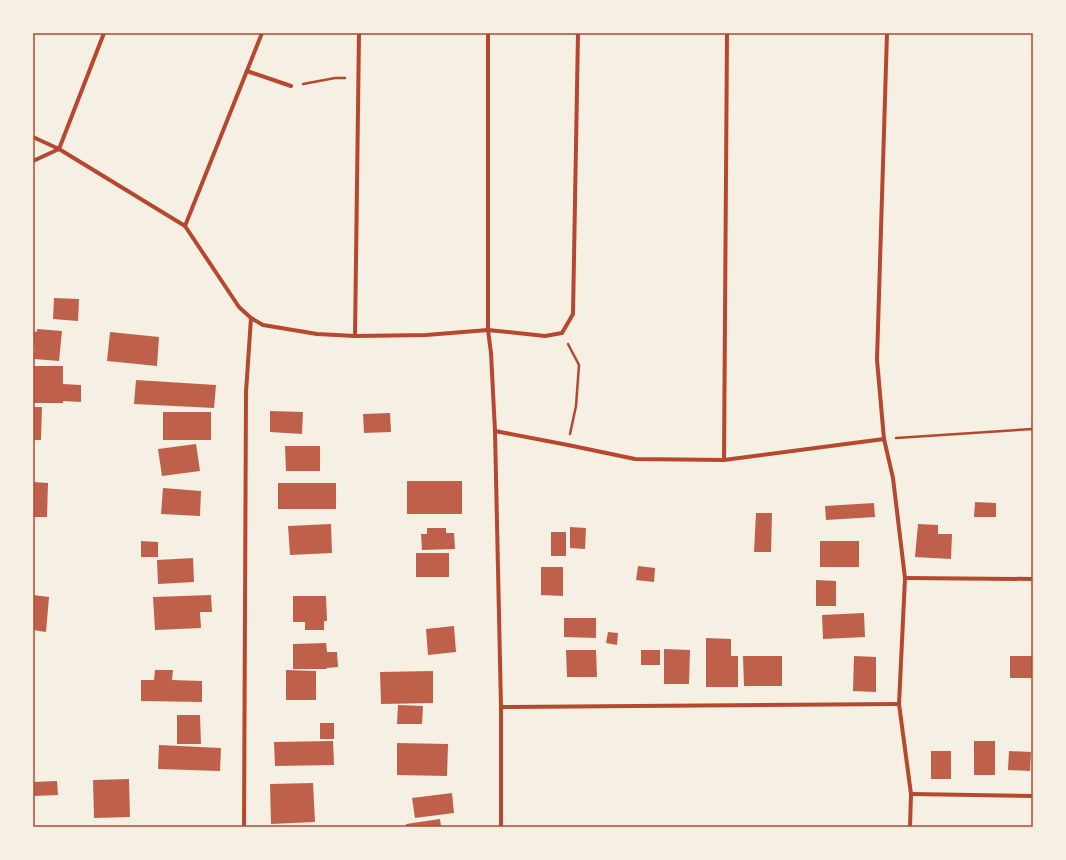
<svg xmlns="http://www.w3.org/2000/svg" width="1066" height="860" font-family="'Titillium Web',sans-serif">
<rect width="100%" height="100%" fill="#f6efe4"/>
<g fill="#bf614a">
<path d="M54 298 79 299 78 321 53 319Z"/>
<path d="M37 329 62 331 59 361 34 359 35 347 33 346V331L37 332Z"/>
<path d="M110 332 159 337 157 366 107 361Z"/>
<path d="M33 366H63V384L81 385V402L63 401V403H33Z"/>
<path d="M136 380 216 385 214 408 134 404Z"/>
<path d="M33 407H42L41 440H33Z"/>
<path d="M270 411 303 412 302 434 270 432Z"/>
<rect x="163" y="412" width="48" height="28"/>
<path d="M390 413 391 432 364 433 363 414Z"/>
<path d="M196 444 200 471 162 476 158 449Z"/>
<path d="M285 446H320V471H286Z"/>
<rect x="407" y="481" width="55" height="33"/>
<path d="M33 482 48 483 47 517H33Z"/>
<rect x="278" y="483" width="58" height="26"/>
<path d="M163 488 201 491 200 516 161 514Z"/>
<path d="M975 502 996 503V517H974Z"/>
<path d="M874 503 875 517 826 520 825 506Z"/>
<path d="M756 513H772L771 552H754Z"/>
<path d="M331 524 332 553 290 555 288 526Z"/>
<path d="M918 524 938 525V534H952L951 559 915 557Z"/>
<path d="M570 527 586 528 585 549 570 548Z"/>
<path d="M427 528H446V533H454L455 549 422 550 421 534H427Z"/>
<rect x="551" y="532" width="15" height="24"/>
<path d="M141 541 158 542V557H141Z"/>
<rect x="820" y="541" width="39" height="26"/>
<rect x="416" y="553" width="33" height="24"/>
<path d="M193 558 194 582 158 584 157 560Z"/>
<path d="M638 566 655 568 654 582 636 580Z"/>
<path d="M541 567H563V596L541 595Z"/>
<path d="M816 580 836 581V606H816Z"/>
<path d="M33 595 49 597 46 632 33 630Z"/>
<path d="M211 595 212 612H200L201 628 155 630 153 597Z"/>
<path d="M293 596H326L327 621H324V630H305V622H293Z"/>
<path d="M864 613 865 637 823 639 822 615Z"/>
<path d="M564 618H596V638L564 637Z"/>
<path d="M454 626 456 652 428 655 426 629Z"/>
<path d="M608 632 618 633 617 645 606 643Z"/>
<path d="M706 638 731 639V656H738V687H706Z"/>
<path d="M326 643 327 652H337L338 667 327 668 326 669H293V644Z"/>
<path d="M664 649 690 650 689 684H664Z"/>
<path d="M566 650H596L597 677H567Z"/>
<rect x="641" y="650" width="19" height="15"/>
<path d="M743 656H782V686H744Z"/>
<path d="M854 656 876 657V692L853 691Z"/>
<rect x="1010" y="656" width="23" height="22"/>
<path d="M155 670H173L172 680 202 681V702L141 701V680H154Z"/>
<path d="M286 670 316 671V700H286Z"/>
<path d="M433 671V703L381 704 380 672Z"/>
<path d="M398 705 423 706 422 724H397Z"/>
<path d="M177 715H200L201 744H177Z"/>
<rect x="320" y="723" width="14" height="16"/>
<path d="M333 741 334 765 275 766 274 742Z"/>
<rect x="974" y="741" width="21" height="34"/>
<path d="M397 743 448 744 447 776 397 775Z"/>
<path d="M159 745 221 748 220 771 158 769Z"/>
<rect x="931" y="751" width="20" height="28"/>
<path d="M1009 751 1031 752 1030 771 1008 770Z"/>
<path d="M129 779 130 817 94 818 93 780Z"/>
<path d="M57 781 58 795 33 796V782Z"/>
<path d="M313 783 315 822 271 824 270 784Z"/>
<path d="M452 793 454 813 415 818 412 798Z"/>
<path d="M440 819 441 827H406V824Z"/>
</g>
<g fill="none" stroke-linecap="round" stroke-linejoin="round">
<g stroke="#b5482f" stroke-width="2.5">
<path d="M303 84 335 78H345"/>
<path d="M568 344 579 365 576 406 570 434"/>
<path d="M896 438 1033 429"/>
</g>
<g stroke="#b5482f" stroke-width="4">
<path d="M488 33V330L491 353 495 431 501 707V827"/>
<path d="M887 33 877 360 884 439 893 478 905 578 899 704 911 794 910 827"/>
<path d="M247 71 291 86"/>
<path d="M33 137 59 149 185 226 239 307 251 318 263 325 317 334 355 336 426 335 488 330 545 336 562 333 573 314 578 33"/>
<path d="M33 161 59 149 104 33"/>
<path d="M185 226 262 33"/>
<path d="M355 336 359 33"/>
<path d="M495 431 568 445 635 459 724 460 884 439"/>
<path d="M724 460 727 33"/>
<path d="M905 578 1033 579"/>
<path d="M501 707 899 704"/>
<path d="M911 794 1033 796"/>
<path d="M244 827 246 392 251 318"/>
</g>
</g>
<rect width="1066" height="860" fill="none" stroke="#f6efe4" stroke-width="68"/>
<rect x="34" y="34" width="998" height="792" fill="none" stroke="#b5482f" stroke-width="1.5"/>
</svg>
